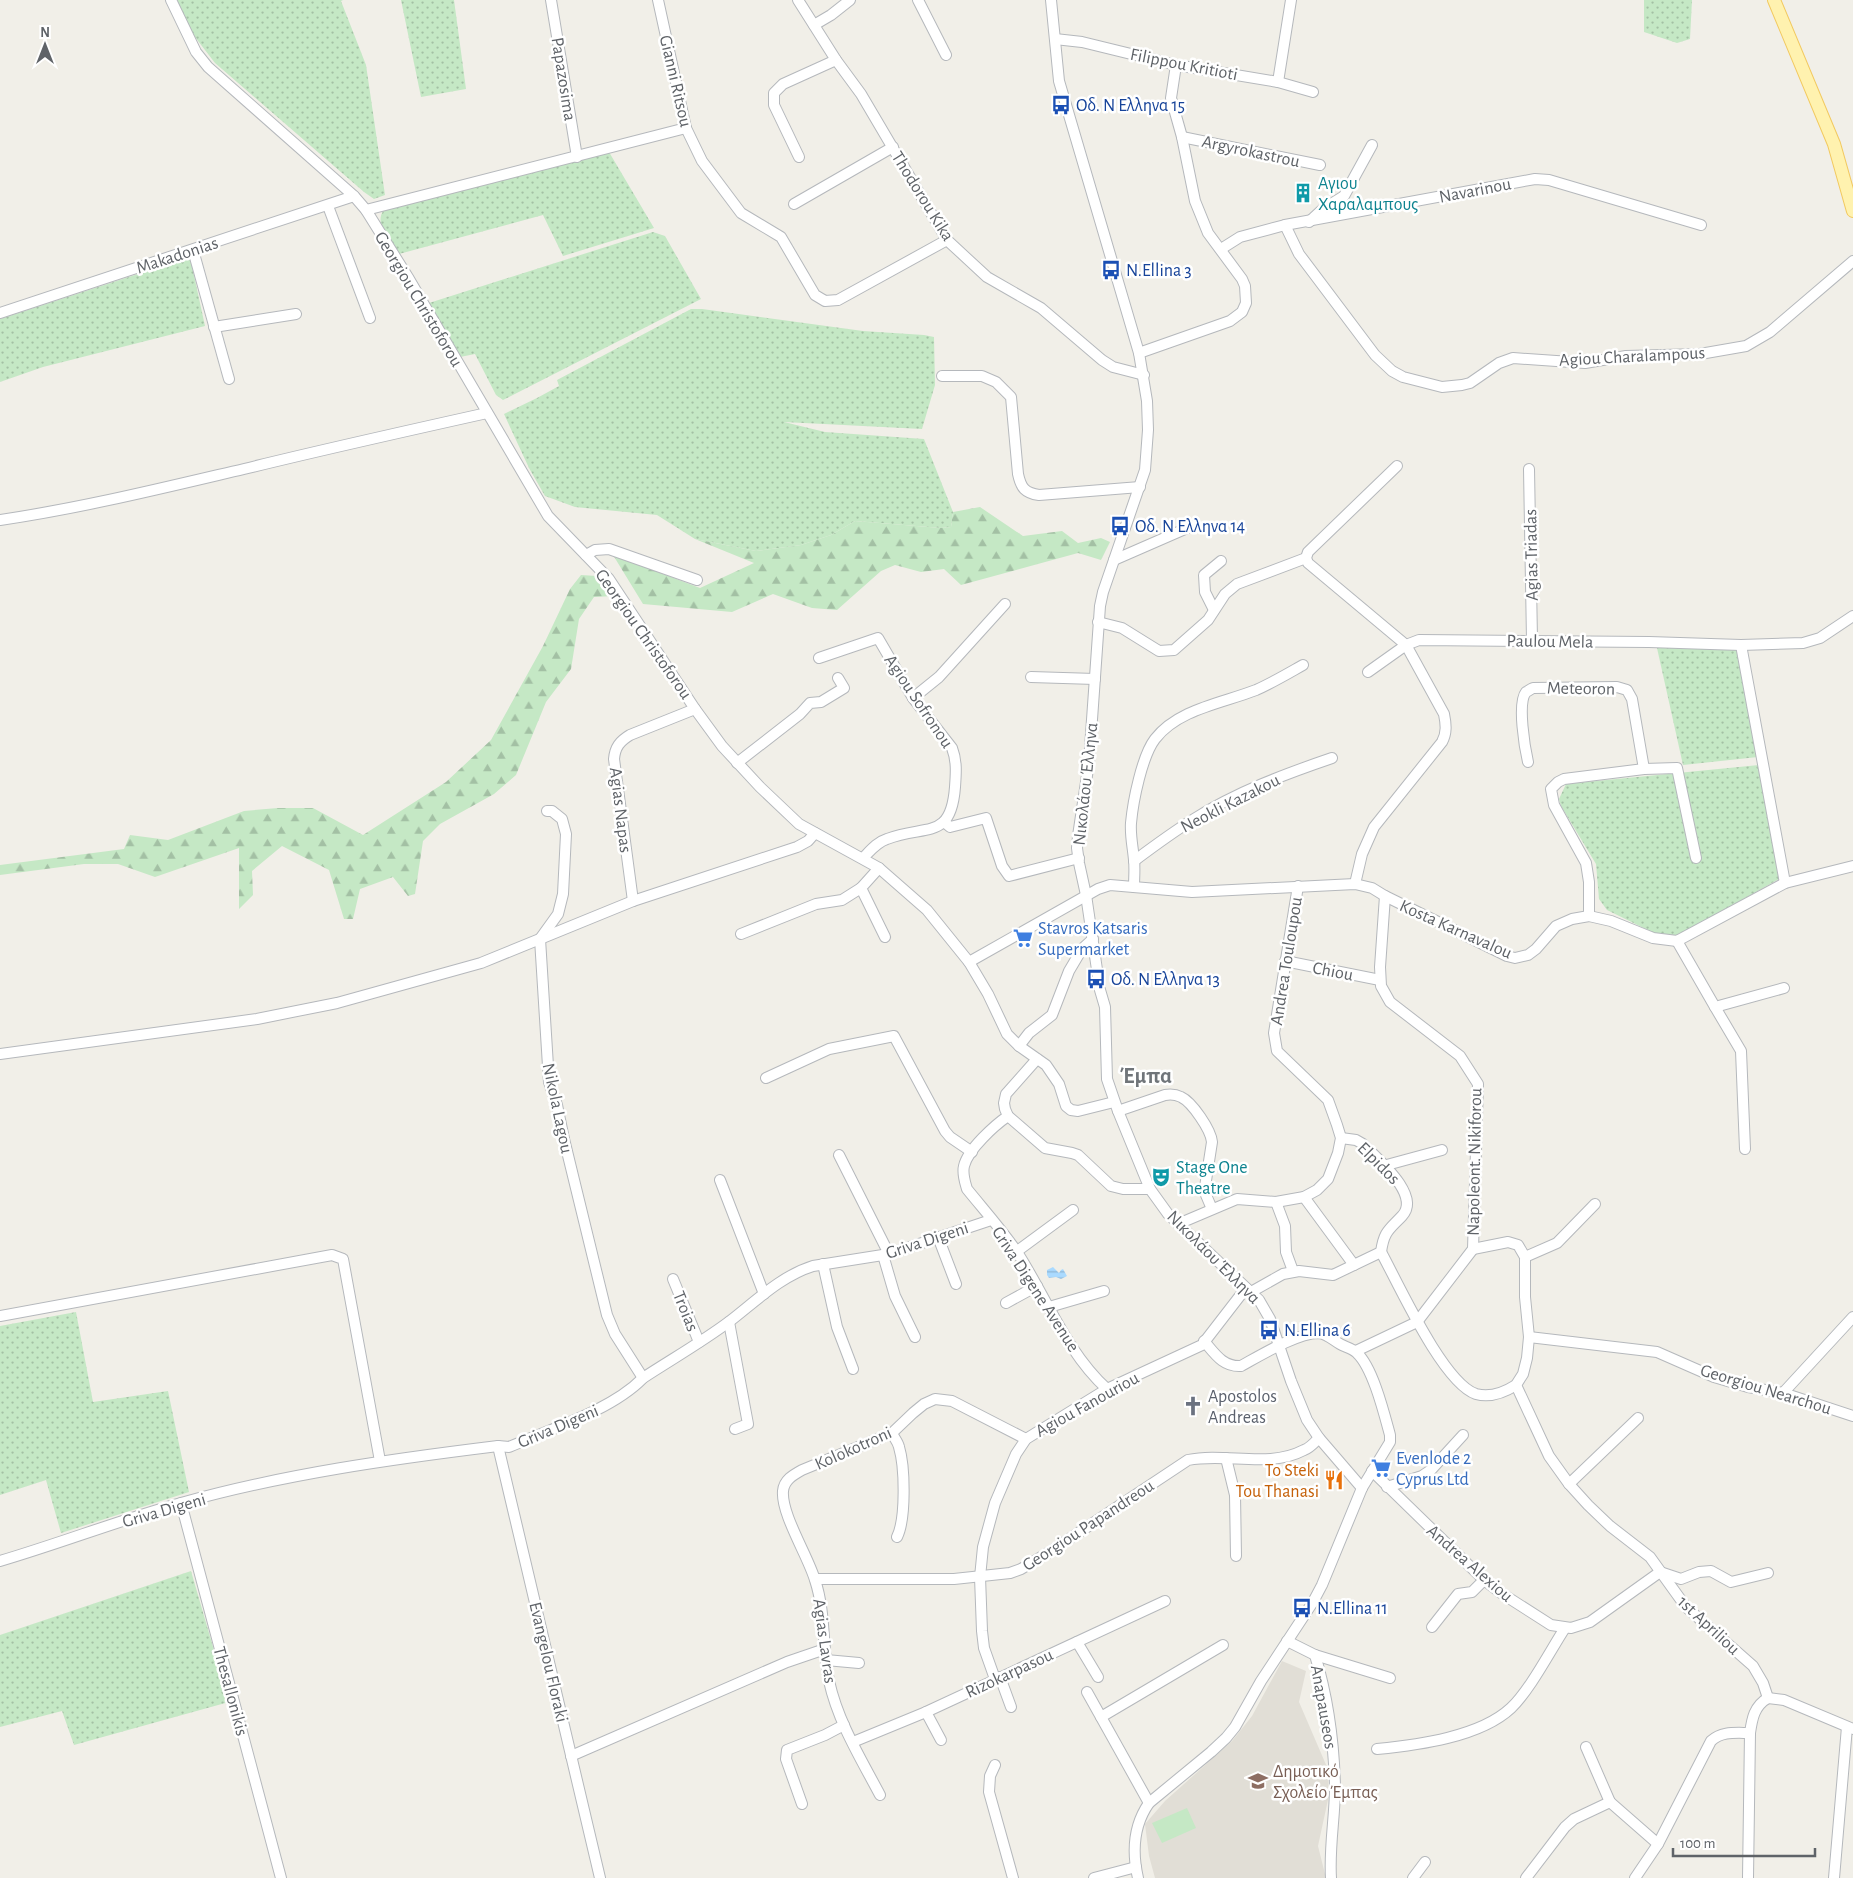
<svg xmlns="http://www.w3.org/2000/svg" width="1853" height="1878" font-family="'Alegreya Sans',sans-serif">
<defs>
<pattern id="grass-dots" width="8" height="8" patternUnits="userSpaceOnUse" patternTransform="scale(1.25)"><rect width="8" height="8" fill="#c5e8c5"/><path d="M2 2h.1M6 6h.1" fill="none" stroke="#a3c0a4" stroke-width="1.8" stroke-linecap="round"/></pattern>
<pattern id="forest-firs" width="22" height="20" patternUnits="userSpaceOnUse" patternTransform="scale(1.25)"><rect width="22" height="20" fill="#c5e8c5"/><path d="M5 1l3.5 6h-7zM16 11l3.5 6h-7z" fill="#a3c0a4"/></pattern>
<pattern id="water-rules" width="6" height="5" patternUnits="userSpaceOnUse" patternTransform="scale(1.25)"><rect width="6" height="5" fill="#aadaff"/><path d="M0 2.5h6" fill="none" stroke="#8eb4d2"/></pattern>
</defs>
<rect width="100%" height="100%" fill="#f1efe8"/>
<path fill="#e1ded6" d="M1282 1661 1306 1671 1299 1702 1327 1767 1329 1795 1318 1846 1326 1878H1155L1149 1856 1145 1824 1165 1801 1232 1741 1252 1716Z"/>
<g fill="url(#grass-dots)">
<path d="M177 0H343L341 1 366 65 385 195 374 199 364 192 215 63 188 28Z"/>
<path d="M401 0H454L466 89 421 97Z"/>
<path d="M1644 0H1692L1690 39 1677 43 1644 32Z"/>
<path d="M609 152 654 228 563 256 543 215 399 254C391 242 373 223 384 210Z"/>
<path d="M653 232 665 236 701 299 503 400 496 395 475 354 460 357 429 303Z"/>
<path d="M190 257 205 326 43 367 0 382V319Z"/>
<path d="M691 309H702L863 331 924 335 934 337 935 385 922 429 784 422 825 432 924 439 953 512 951 527 941 528 855 521 831 535 801 545 756 551 695 539 657 515 575 507 545 496 529 468 504 414 537 398 559 386 557 380Z"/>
<path d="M1661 645 1739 648 1758 757 1683 765 1657 648Z"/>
<path d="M1759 765 1779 879 1676 937 1660 936 1607 910 1599 899 1596 864 1561 806 1559 799 1566 784Z"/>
<path d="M76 1312 93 1402 168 1391 189 1492 61 1533 46 1480 0 1495V1326Z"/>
<path d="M191 1571 229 1702 74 1745 62 1711 0 1727V1635Z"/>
</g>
<g fill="url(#forest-firs)">
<path d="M980 507 1023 536 1062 531 1078 543 1101 538 1110 542 1101 560 1078 553 961 585 944 569 921 572 895 565 881 571 837 610 812 608 773 594 732 612 643 604 613 555 700 588 754 563 695 539 756 551 801 545 831 535 855 521 941 528 951 527 953 512Z"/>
<path d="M581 575 597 576 614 596 594 597 579 619 571 669 546 702 516 775 494 794 440 824 423 841 415 894 408 896 393 877 360 889 353 919H344L329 870 282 846 252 871 253 895 239 909V848L155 877 118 864H84L0 875V865L124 849 130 835 168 840 244 811 278 808H313L363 835 446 782 491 740 543 646 570 589Z"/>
</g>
<path fill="#c5e8c5" d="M1187 1808 1196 1828 1162 1843 1152 1823Z"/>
<path fill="url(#water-rules)" d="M1053 1267 1059 1273 1061 1270 1063 1269 1067 1276 1061 1279 1056 1277 1049 1278 1047 1275V1270Z"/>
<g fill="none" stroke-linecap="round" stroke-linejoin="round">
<defs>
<g id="minor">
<path d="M171 0 196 52 208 67 354 196 366 210 409 279 548 516 609 579 695 709 722 746 760 787 799 824 879 868 927 910 969 962 988 994 1007 1034 1019 1046 1046 1065 1059 1084 1066 1106 1071 1110 1078 1111 1114 1102"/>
<path d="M551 0 577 157"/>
<path d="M658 0 686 128 702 161 741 213 781 237 815 295 825 301 838 300 947 240"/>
<path d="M798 0 836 60 861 94 947 240 987 277 1041 308 1102 360 1113 367 1144 375"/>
<path d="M918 0 946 55"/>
<path d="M1051 0 1059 81 1139 353 1147 401 1148 430 1145 470 1103 592 1100 606 1089 762 1078 836 1077 848 1079 863 1086 895 1100 990 1105 1007 1107 1079 1118 1111 1150 1189 1168 1214 1259 1300 1270 1319 1291 1381 1307 1420 1319 1438 1362 1488"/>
<path d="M814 25 831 15 850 0"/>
<path d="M1055 39 1082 42 1176 65 1278 82 1313 92"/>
<path d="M1278 82 1291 0"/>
<path d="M1182 137 1320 165"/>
<path d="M799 157 774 105V93L783 84 836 60"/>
<path d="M794 204 893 147"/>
<path d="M328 206 370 318"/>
<path d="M366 210 686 128"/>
<path d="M1309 222 1323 209 1344 196 1372 145"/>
<path d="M1285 225 1299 254 1375 355 1392 371 1403 377 1442 387 1462 385 1470 383 1499 363 1513 358 1585 363 1626 356 1700 354 1746 346 1770 332 1853 261"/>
<path d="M1221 249 1240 237 1285 225 1535 179 1549 180 1701 225"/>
<path d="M193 250 229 379"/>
<path d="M0 313 354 196"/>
<path d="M214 327 296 314"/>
<path d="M1139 353 1230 321 1242 312 1246 303 1245 286 1242 279 1208 233 1195 201 1182 137 1171 98 1176 65"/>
<path d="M942 376H982L996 382 1011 397 1018 474C1021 488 1025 493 1039 495L1140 487"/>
<path d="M1529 469 1532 640"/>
<path d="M0 520C82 508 163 488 244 469 325 449 406 431 487 413"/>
<path d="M586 555 595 550 609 549 697 580"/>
<path d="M1114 560 1192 526"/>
<path d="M1214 610 1205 592 1204 575 1221 561"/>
<path d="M1098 622 1122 628 1159 651 1174 650 1208 620 1225 594 1237 584 1306 558"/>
<path d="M1741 645 1785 883"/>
<path d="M819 658 878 638 913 698 952 748C957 761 956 773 955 787 951 841 926 824 887 839 877 842 870 851 863 858"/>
<path d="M1368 672 1406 645 1419 640 1649 642 1741 645 1803 643 1820 638 1853 616"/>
<path d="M1031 677 1095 679"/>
<path d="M913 698 939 677 1005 604"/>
<path d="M1528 762C1525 749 1517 703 1526 692 1527 692 1532 688 1533 688L1617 687 1627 690 1632 699 1644 769"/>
<path d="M737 763 800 714 810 703 821 702 844 688 838 678"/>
<path d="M547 811H552L562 819 566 834 563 894 558 914 540 939 549 1082 557 1105 564 1139 607 1315 615 1334 643 1378"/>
<path d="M944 822 950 827 986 818 1002 866 1009 876 1079 858"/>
<path d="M1134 861C1154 846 1173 832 1194 819 1237 792 1285 774 1332 758"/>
<path d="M879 868 861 888 885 937"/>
<path d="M1355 884 1362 854 1374 827 1442 742C1447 733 1446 724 1444 714L1406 645 1308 563 1306 558 1308 552 1397 466"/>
<path d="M1134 887C1134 878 1135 869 1134 860 1133 848 1130 835 1131 823 1133 801 1142 756 1155 739 1178 709 1223 703 1256 690 1272 683 1287 674 1303 665"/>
<path d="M633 901 614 759C615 747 620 741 630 735L695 709"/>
<path d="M1589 916V882L1586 863 1554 805 1551 789 1558 782 1564 779 1644 769 1677 768 1696 858"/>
<path d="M741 934 816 904 842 900 861 888"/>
<path d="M1677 941 1715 1007 1784 988"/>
<path d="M1285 961 1380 980"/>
<path d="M969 962 1098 889 1110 885 1192 892 1355 884 1372 888 1385 896 1507 956 1515 958 1528 955 1536 949 1556 926 1572 919 1589 916 1611 921 1653 938 1677 941 1785 883 1853 866"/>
<path d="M1715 1007 1741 1051 1745 1149"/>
<path d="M1019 1046 1029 1033 1052 1015 1069 971 1082 949 1093 939"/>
<path d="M0 1054 257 1019 337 1003 481 963 633 901 797 847 808 841 815 833"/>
<path d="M1037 1059 1006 1094 1004 1103 1005 1109 1008 1116 1045 1148 1072 1153 1078 1155 1111 1186 1123 1189H1150"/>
<path d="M766 1078 829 1049 894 1036 945 1131 950 1137 972 1152"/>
<path d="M1118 1111 1165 1095C1171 1094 1175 1094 1181 1097 1192 1102 1211 1130 1212 1142L1205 1187 1206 1195 1212 1209"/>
<path d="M1008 1116C995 1125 968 1149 964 1166 962 1174 965 1182 967 1189 984 1210 1002 1230 1017 1252 1046 1297 1067 1353 1107 1389"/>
<path d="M1341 1138 1356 1140 1363 1144C1376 1158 1422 1195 1402 1216 1389 1230 1384 1231 1381 1252"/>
<path d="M839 1155 889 1254"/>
<path d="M1383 1166 1442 1150"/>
<path d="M720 1180 764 1294"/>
<path d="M1304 1197 1354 1265"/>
<path d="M1276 1202 1285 1226 1286 1252 1293 1271"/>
<path d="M1178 1224 1237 1199 1276 1202 1304 1197 1317 1190 1328 1179 1338 1153 1341 1138 1337 1125 1328 1100 1277 1051 1274 1033 1298 886"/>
<path d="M938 1237 956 1284"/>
<path d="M1016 1252 1073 1210"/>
<path d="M1381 1252C1398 1283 1443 1383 1476 1394 1490 1398 1505 1392 1516 1385L1523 1374 1527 1358 1529 1337 1525 1297V1257L1518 1245 1508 1242 1473 1249"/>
<path d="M883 1255 895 1296 915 1337"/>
<path d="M1525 1257 1557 1243 1595 1204"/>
<path d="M823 1264 837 1327 853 1369"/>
<path d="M673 1279 699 1342"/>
<path d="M1251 1292 1283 1274 1299 1271 1333 1275 1381 1252"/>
<path d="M1006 1303 1037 1286"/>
<path d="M1049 1307 1104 1291"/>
<path d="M0 1316 332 1255 343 1259 380 1461"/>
<path d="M729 1322 748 1424 735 1429"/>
<path d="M1529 1337 1657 1352 1714 1377 1748 1387 1783 1393 1853 1416"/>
<path d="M1356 1351 1417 1322 1473 1249 1478 1084 1460 1056 1390 1002 1381 986 1380 967 1385 896"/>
<path d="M1516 1385 1549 1456 1569 1484 1588 1505 1610 1526 1650 1557 1686 1607 1753 1666 1763 1683 1768 1698"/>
<path d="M1783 1393 1853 1317"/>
<path d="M892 1433C894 1438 898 1442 899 1447 905 1467 906 1519 897 1537"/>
<path d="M498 1446 600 1878"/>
<path d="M1226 1458 1235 1495 1236 1556"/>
<path d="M1372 1471 1484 1580 1501 1593 1551 1625 1571 1628 1590 1622 1660 1572"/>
<path d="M1569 1484 1638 1418"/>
<path d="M1387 1487 1422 1476 1431 1470 1463 1435"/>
<path d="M181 1503 281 1878"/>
<path d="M0 1561C61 1543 120 1520 181 1503 284 1474 392 1459 498 1446L509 1447C551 1429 612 1410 643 1378 672 1359 702 1342 730 1321 756 1301 781 1276 813 1266L889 1254 991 1220"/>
<path d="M1660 1572 1681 1579 1699 1572 1711 1571 1731 1582 1768 1573"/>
<path d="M815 1579H954L1010 1573 1021 1569 1048 1553 1188 1460C1226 1452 1268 1469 1304 1450 1310 1448 1315 1442 1319 1438"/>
<path d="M1432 1627 1458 1594 1472 1592 1484 1580"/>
<path d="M1287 1641 1315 1655 1390 1678"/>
<path d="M1077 1642 1098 1677"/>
<path d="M1315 1655C1328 1698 1334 1742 1335 1787 1335 1817 1329 1847 1331 1878"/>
<path d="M826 1660 859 1663"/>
<path d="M1000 1677 1011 1707"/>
<path d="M995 1679 984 1648 982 1631 980 1577 983 1547 995 1503 1016 1454 1026 1439 1107 1389 1202 1345 1246 1288"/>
<path d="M1087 1692 1149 1803"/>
<path d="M1768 1698 1784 1700 1853 1729"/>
<path d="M926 1712 941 1740"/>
<path d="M1101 1717 1223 1645"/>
<path d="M853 1742 926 1712 1165 1601"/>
<path d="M1586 1747 1610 1802"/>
<path d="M1377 1749C1418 1745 1480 1737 1511 1708 1530 1690 1550 1651 1565 1628"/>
<path d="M571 1756 787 1662 825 1649"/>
<path d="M995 1765 990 1776 989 1792 1013 1878"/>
<path d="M880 1795C861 1759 838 1722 829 1681 822 1648 826 1613 815 1580 808 1556 781 1514 783 1491 784 1480 793 1475 802 1470L892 1433 913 1413 924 1404 935 1399 952 1401 1026 1439"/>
<path d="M802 1804 786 1759 787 1750 825 1735 844 1725"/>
<path d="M1094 1878 1136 1867"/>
<path d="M1138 1878C1132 1852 1133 1826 1149 1803L1211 1752 1226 1738 1235 1727 1261 1681 1313 1602 1322 1585 1362 1488 1390 1442V1435C1384 1413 1373 1368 1357 1353 1352 1348 1345 1347 1340 1344 1333 1340 1327 1334 1319 1333 1297 1333 1261 1355 1241 1366 1223 1367 1215 1354 1204 1341"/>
<path d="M1413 1878 1425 1862"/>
<path d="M1526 1878 1565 1827 1574 1819 1610 1802 1658 1844"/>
<path d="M1635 1878 1658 1844 1711 1741C1722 1731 1735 1733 1750 1733"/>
<path d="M1748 1878 1750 1733C1752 1719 1754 1706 1768 1698"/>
<path d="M1834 1878 1847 1727"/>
</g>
<path id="major" d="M1774 0 1834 144 1853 211"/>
</defs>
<use href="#minor" stroke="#b5b8bc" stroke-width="12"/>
<use href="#major" stroke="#f2c960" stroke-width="14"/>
<use href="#minor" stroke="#fff" stroke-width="10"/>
<use href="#major" stroke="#fff2af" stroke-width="12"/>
</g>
<defs>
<symbol id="bus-bare" viewBox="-9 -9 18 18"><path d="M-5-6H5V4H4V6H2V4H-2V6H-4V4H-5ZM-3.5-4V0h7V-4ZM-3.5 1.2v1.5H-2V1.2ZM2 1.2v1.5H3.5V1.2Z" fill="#1a4fb4" stroke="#fff" stroke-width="2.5" paint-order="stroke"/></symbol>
<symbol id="building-bare" viewBox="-9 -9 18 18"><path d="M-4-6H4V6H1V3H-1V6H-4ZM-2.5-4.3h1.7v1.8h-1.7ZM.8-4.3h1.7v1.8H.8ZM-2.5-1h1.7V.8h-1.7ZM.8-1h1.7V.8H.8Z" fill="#0f9aa8" stroke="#fff" stroke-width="2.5" paint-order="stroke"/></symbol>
<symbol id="supermarket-bare" viewBox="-9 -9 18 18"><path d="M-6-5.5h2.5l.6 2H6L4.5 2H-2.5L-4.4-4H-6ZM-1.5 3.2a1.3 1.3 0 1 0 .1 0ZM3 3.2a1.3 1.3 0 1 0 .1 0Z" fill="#3f7fe0" stroke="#fff" stroke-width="2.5" paint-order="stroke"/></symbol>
<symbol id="theatre-bare" viewBox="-9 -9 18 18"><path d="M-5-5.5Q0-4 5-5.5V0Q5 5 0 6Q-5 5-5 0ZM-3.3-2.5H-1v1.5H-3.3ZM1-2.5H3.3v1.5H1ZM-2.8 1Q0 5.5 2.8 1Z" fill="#0f9aa8" stroke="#fff" stroke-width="2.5" paint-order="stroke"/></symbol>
<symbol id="church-bare" viewBox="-9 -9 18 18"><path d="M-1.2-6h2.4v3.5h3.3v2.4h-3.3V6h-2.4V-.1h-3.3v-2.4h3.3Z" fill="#6b7280" stroke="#fff" stroke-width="2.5" paint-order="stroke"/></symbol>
<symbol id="restaurant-bare" viewBox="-9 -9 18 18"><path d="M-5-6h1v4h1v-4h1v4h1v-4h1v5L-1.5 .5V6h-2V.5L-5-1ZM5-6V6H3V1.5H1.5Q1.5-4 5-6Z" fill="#e8710a" stroke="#fff" stroke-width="2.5" paint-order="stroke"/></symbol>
<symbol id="school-bare" viewBox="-9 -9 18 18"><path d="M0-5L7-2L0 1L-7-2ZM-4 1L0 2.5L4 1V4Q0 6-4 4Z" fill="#8d6e63" stroke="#fff" stroke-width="2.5" paint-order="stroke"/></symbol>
</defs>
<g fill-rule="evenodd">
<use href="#bus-bare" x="1047" y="91" width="28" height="28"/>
<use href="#building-bare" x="1289" y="179" width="28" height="28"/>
<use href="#bus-bare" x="1097" y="256" width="28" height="28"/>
<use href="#bus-bare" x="1106" y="512" width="28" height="28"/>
<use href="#supermarket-bare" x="1009" y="924" width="28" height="28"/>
<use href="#bus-bare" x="1082" y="965" width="28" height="28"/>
<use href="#theatre-bare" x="1147" y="1163" width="28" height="28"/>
<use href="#bus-bare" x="1255" y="1316" width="28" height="28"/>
<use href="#church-bare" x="1179" y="1392" width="28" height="28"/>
<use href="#supermarket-bare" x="1367" y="1454" width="28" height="28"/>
<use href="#restaurant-bare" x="1320" y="1466" width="28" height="28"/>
<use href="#bus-bare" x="1288" y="1594" width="28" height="28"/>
<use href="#school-bare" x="1244" y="1767" width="28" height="28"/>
</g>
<g text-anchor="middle" stroke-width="5" stroke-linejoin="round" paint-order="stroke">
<g font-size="18" fill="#5f6368" stroke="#fff">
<text transform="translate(1184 64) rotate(11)" y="6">Filippou Kritioti</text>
<text transform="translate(564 79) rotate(81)" y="6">Papazosima</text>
<text transform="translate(676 81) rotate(77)" y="6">Gianni Ritsou</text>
<text transform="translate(1251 151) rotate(12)" y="6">Argyrokastrou</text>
<text transform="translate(1475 190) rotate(-11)" y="6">Navarinou</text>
<text transform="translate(923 196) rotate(58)" y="6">Thodorou Kika</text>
<text transform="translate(177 255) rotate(-18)" y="6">Makadonias</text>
<text transform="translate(419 299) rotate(59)" y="6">Georgiou Christoforou</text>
<text transform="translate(1632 356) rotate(-3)" y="6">Agiou Charalampous</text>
<text transform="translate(1531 555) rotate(-91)" y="6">Agias Triadas</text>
<text transform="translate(644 634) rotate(55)" y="6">Georgiou Christoforou</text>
<text transform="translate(1550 641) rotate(1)" y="6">Paulou Mela</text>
<text transform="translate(1581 688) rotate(1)" y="6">Meteoron</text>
<text transform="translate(919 701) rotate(56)" y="6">Agiou Sofronou</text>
<text transform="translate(1085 784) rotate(-84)" y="6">Νικολάου Έλληνα</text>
<text transform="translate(1230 803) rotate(-27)" y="6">Neokli Kazakou</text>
<text transform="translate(621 810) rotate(83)" y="6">Agias Napas</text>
<text transform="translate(1456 929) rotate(24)" y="6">Kosta Karnavalou</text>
<text transform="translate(1286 961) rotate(-81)" y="6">Andrea Touloupou</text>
<text transform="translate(1333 971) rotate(11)" y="6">Chiou</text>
<text transform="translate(558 1108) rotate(78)" y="6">Nikola Lagou</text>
<text transform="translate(1474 1162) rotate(-89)" y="6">Napoleont. Nikiforou</text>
<text transform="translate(1379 1163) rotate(45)" y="6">Elpidos</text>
<text transform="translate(927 1240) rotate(-18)" y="6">Griva Digeni</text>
<text transform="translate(1214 1257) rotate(45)" y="6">Νικολάου Έλληνα</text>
<text transform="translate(1036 1289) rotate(57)" y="6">Griva Digene Avenue</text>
<text transform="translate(686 1311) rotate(68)" y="6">Troias</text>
<text transform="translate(1766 1389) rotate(17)" y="6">Georgiou Nearchou</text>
<text transform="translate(1087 1404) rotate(-29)" y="6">Agiou Fanouriou</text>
<text transform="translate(558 1426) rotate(-23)" y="6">Griva Digeni</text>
<text transform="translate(853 1448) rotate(-24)" y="6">Kolokotroni</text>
<text transform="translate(164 1510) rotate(-16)" y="6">Griva Digeni</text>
<text transform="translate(1088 1525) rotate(-33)" y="6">Georgiou Papandreou</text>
<text transform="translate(1470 1563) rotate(41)" y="6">Andrea Alexiou</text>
<text transform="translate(1709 1625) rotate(43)" y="6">1st Apriliou</text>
<text transform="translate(825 1641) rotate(82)" y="6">Agias Lavras</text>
<text transform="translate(549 1662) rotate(77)" y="6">Evangelou Floraki</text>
<text transform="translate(1009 1673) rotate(-25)" y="6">Rizokarpasou</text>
<text transform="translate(231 1691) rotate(75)" y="6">Thesallonikis</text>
<text transform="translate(1324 1707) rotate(80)" y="6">Anapauseos</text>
</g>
<g font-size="18" fill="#164399" stroke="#fff" text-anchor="start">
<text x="1076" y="111">Οδ. Ν Ελληνα 15</text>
<text x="1126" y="276">N.Ellina 3</text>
<text x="1135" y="532">Οδ. Ν Ελληνα 14</text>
<text x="1111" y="985">Οδ. Ν Ελληνα 13</text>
<text x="1284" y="1336">N.Ellina 6</text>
<text x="1317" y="1614">N.Ellina 11</text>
</g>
<g font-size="18" fill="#0d838f" stroke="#fff" text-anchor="start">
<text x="1318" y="189">Αγιου<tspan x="1318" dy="21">Χαραλαμπους</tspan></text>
<text x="1176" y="1173">Stage One<tspan x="1176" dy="21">Theatre</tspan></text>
</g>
<g font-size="18" fill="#366cbe" stroke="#fff" text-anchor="start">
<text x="1038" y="934">Stavros Katsaris<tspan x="1038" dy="21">Supermarket</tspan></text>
<text x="1396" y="1464">Evenlode 2<tspan x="1396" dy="21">Cyprus Ltd</tspan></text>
</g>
<g font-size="18" fill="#5b616d" stroke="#fff" text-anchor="start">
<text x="1208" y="1402">Apostolos<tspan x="1208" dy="21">Andreas</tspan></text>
</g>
<g font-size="18" fill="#c56008" stroke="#fff" text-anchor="end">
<text x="1319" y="1476">To Steki<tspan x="1319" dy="21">Tou Thanasi</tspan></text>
</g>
<g font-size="18" fill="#785e54" stroke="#fff" text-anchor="start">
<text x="1273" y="1777">Δημοτικό<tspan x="1273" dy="21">Σχολείο Έμπας</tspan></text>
</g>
<g font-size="22" font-weight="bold" fill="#70757a" stroke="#fff">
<text x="1146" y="1083">Έμπα</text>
</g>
</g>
<g transform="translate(45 45)" stroke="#ffffff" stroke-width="4" paint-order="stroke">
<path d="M0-4L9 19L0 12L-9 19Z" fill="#5f6368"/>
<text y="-8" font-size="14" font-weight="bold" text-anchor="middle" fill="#5f6368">N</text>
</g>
<path d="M1673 1848v8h142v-8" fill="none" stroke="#5f6368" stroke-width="2.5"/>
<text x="1680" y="1848" font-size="15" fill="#5f6368" stroke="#ffffff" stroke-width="4" paint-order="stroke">100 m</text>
</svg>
